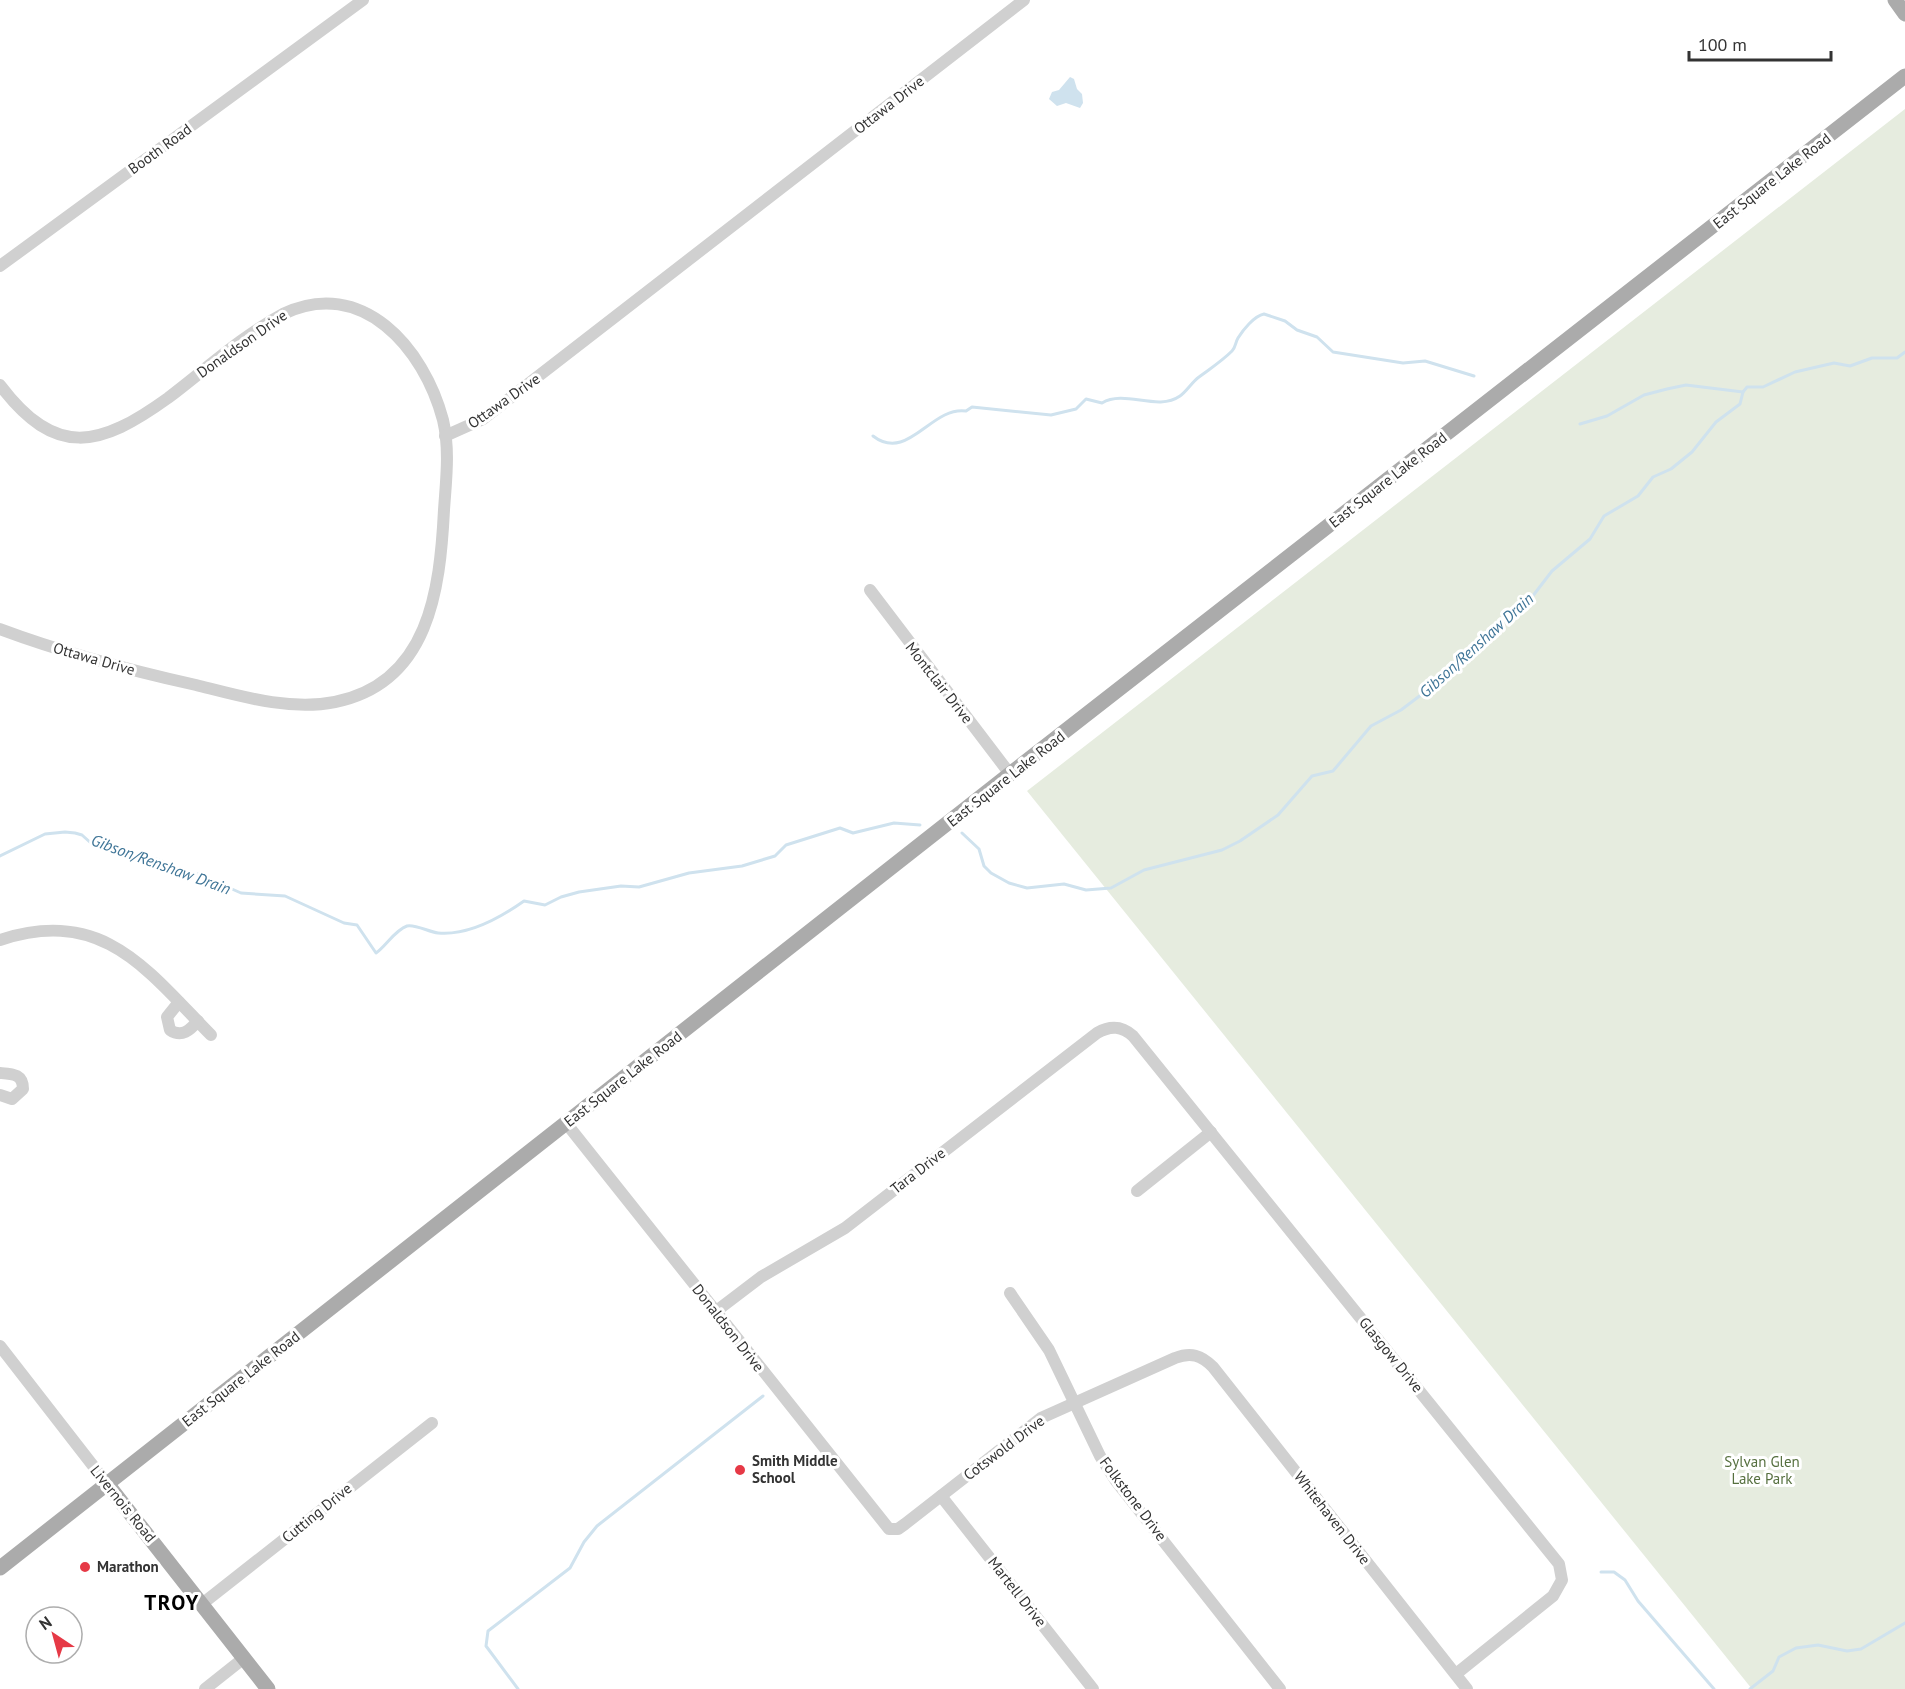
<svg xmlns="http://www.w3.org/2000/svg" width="1905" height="1689" font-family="'PT Sans',sans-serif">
<rect width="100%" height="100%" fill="#fff"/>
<path fill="#e6ecdf" d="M1905 109V1689H1752L1027 791Z"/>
<path fill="#cfe2ee" d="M1070 77 1074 79 1077 89 1082 94 1083 103 1080 108 1066 103 1057 106 1049 99 1052 92 1059 90Z"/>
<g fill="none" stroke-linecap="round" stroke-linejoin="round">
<g stroke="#cfe2ee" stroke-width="3">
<path d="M1580 424 1607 416 1644 395 1667 389 1686 385 1743 392 1747 387H1763L1795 372 1834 363 1850 366 1872 358H1897L1905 352"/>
<path d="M873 436C908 463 931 406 966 411L972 407 1051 415 1076 409 1086 399 1102 403C1125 389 1157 412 1180 396 1187 391 1192 382 1199 377 1211 368 1222 361 1232 351 1236 347 1235 343 1238 338 1243 330 1254 316 1264 314L1285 321 1297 330 1317 337 1333 352 1403 363 1425 361 1474 376"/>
<path d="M962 833 979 849 984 866 991 873 1009 883 1027 888 1064 884 1086 890 1111 888 1144 870 1222 850 1240 841 1278 815 1312 776 1333 771 1371 726 1401 710 1454 670 1485 633 1532 597 1552 571 1590 539 1604 516 1638 496 1653 477 1671 469 1692 452 1716 422 1740 404 1743 392"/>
<path d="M0 856 45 834 65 832 75 833 82 835 92 844 156 859 169 864 178 871 198 874 241 893 285 896 344 923 357 925 376 953C386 946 395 930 407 926 415 924 429 932 438 933 469 936 500 918 524 901L545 905 561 897 579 892 621 886 639 887 689 873 742 866 775 856 786 845 840 828 853 833 894 823 920 825"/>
<path d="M1601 1572H1614L1625 1580 1638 1601 1714 1689"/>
<path d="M518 1689 486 1646 488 1631 570 1568 584 1542 597 1526 763 1396"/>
<path d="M1750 1689 1773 1671 1779 1657 1796 1648 1818 1645 1847 1651 1861 1649 1905 1623"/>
</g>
<g stroke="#d0d0d0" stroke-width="12">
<path d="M0 266 363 0"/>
<path d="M0 385C56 459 100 447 168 398 205 370 242 336 283 314 362 276 424 348 443 420 450 450 446 480 444 510 440 590 429 683 335 702 289 711 240 696 196 685 129 670 64 653 0 629"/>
<path d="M445 436 483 419 1024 0"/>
<path d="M870 590 1010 774"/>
<path d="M0 940C103 906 147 970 211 1035"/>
<path d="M179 1002 167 1017 170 1030C182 1038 190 1030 198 1021"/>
<path d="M0 1073C13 1074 23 1074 23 1089L12 1099 0 1095"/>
<path d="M566 1123 889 1529H898L905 1524 1041 1418 1175 1358C1191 1352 1201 1355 1213 1367L1467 1689"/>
<path d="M1137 1191 1211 1132"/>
<path d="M1010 1293 1049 1350 1100 1456 1116 1481 1280 1689"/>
<path d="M715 1312 761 1277 845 1228 1097 1033C1111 1025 1122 1026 1133 1036L1559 1564 1562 1580 1553 1596 1456 1674"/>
<path d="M0 1346 108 1485"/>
<path d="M941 1496 1093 1689"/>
<path d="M202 1604 432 1423"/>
<path d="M205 1689 244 1658"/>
</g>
<g stroke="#ababab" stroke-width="15">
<path d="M1895 0 1905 14"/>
<path d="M108 1485 268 1689"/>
<path d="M0 1568 1010 774 1905 76"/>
</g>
</g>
<g fill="#e63946" stroke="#fff" stroke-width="2">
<circle cx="740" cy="1470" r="6"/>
<circle cx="85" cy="1567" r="6"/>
</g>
<g text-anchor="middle" stroke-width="6" stroke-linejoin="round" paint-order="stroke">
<g font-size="15" fill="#333" stroke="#fff">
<text transform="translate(889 105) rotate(-38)" y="5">Ottawa Drive</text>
<text transform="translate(160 149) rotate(-36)" y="5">Booth Road</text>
<text transform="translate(1772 181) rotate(-38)" y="5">East Square Lake Road</text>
<text transform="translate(242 344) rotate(-35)" y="5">Donaldson Drive</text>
<text transform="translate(504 401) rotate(-35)" y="5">Ottawa Drive</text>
<text transform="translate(1388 480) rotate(-38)" y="5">East Square Lake Road</text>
<text transform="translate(94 659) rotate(16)" y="5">Ottawa Drive</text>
<text transform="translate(939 683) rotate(52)" y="5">Montclair Drive</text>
<text transform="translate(1006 779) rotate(-38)" y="5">East Square Lake Road</text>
<text transform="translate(623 1079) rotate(-38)" y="5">East Square Lake Road</text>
<text transform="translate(918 1171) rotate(-38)" y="5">Tara Drive</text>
<text transform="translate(728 1328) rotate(52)" y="5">Donaldson Drive</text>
<text transform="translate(1391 1355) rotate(51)" y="5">Glasgow Drive</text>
<text transform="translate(241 1379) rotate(-38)" y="5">East Square Lake Road</text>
<text transform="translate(1004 1448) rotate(-37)" y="5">Cotswold Drive</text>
<text transform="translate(1133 1499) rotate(53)" y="5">Folkstone Drive</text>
<text transform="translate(123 1504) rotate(51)" y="5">Livernois Road</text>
<text transform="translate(317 1513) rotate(-39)" y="5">Cutting Drive</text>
<text transform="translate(1332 1518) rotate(52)" y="5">Whitehaven Drive</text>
<text transform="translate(1017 1592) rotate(52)" y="5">Martell Drive</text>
</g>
<g font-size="15" font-weight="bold" fill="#333" stroke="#fff" text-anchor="start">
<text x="752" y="1466">Smith Middle<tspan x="752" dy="17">School</tspan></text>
<text x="97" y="1572">Marathon</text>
</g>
<g font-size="15" fill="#56703f" stroke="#fff">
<text x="1762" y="1467">Sylvan Glen<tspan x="1762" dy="17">Lake Park</tspan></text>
</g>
<g font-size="16" font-style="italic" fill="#3f7597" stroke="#fff">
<text transform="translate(1476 645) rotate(-42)" y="6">Gibson/Renshaw Drain</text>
<text transform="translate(161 864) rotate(20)" y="6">Gibson/Renshaw Drain</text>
</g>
<g font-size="21" font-weight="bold" letter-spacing="1.5" fill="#000" stroke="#fff">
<text x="172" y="1610">TROY</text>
</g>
</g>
<g transform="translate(54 1635) rotate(324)"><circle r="28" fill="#ffffff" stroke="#adadad" stroke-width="1.5"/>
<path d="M0-4.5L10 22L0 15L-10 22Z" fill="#e63946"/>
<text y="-9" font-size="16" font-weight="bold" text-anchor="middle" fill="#333333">N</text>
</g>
<path d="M1689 51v9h142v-9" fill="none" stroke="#333333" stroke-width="3"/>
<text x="1698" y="51" font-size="18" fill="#333333" stroke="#ffffff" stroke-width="4.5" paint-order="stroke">100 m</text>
</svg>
